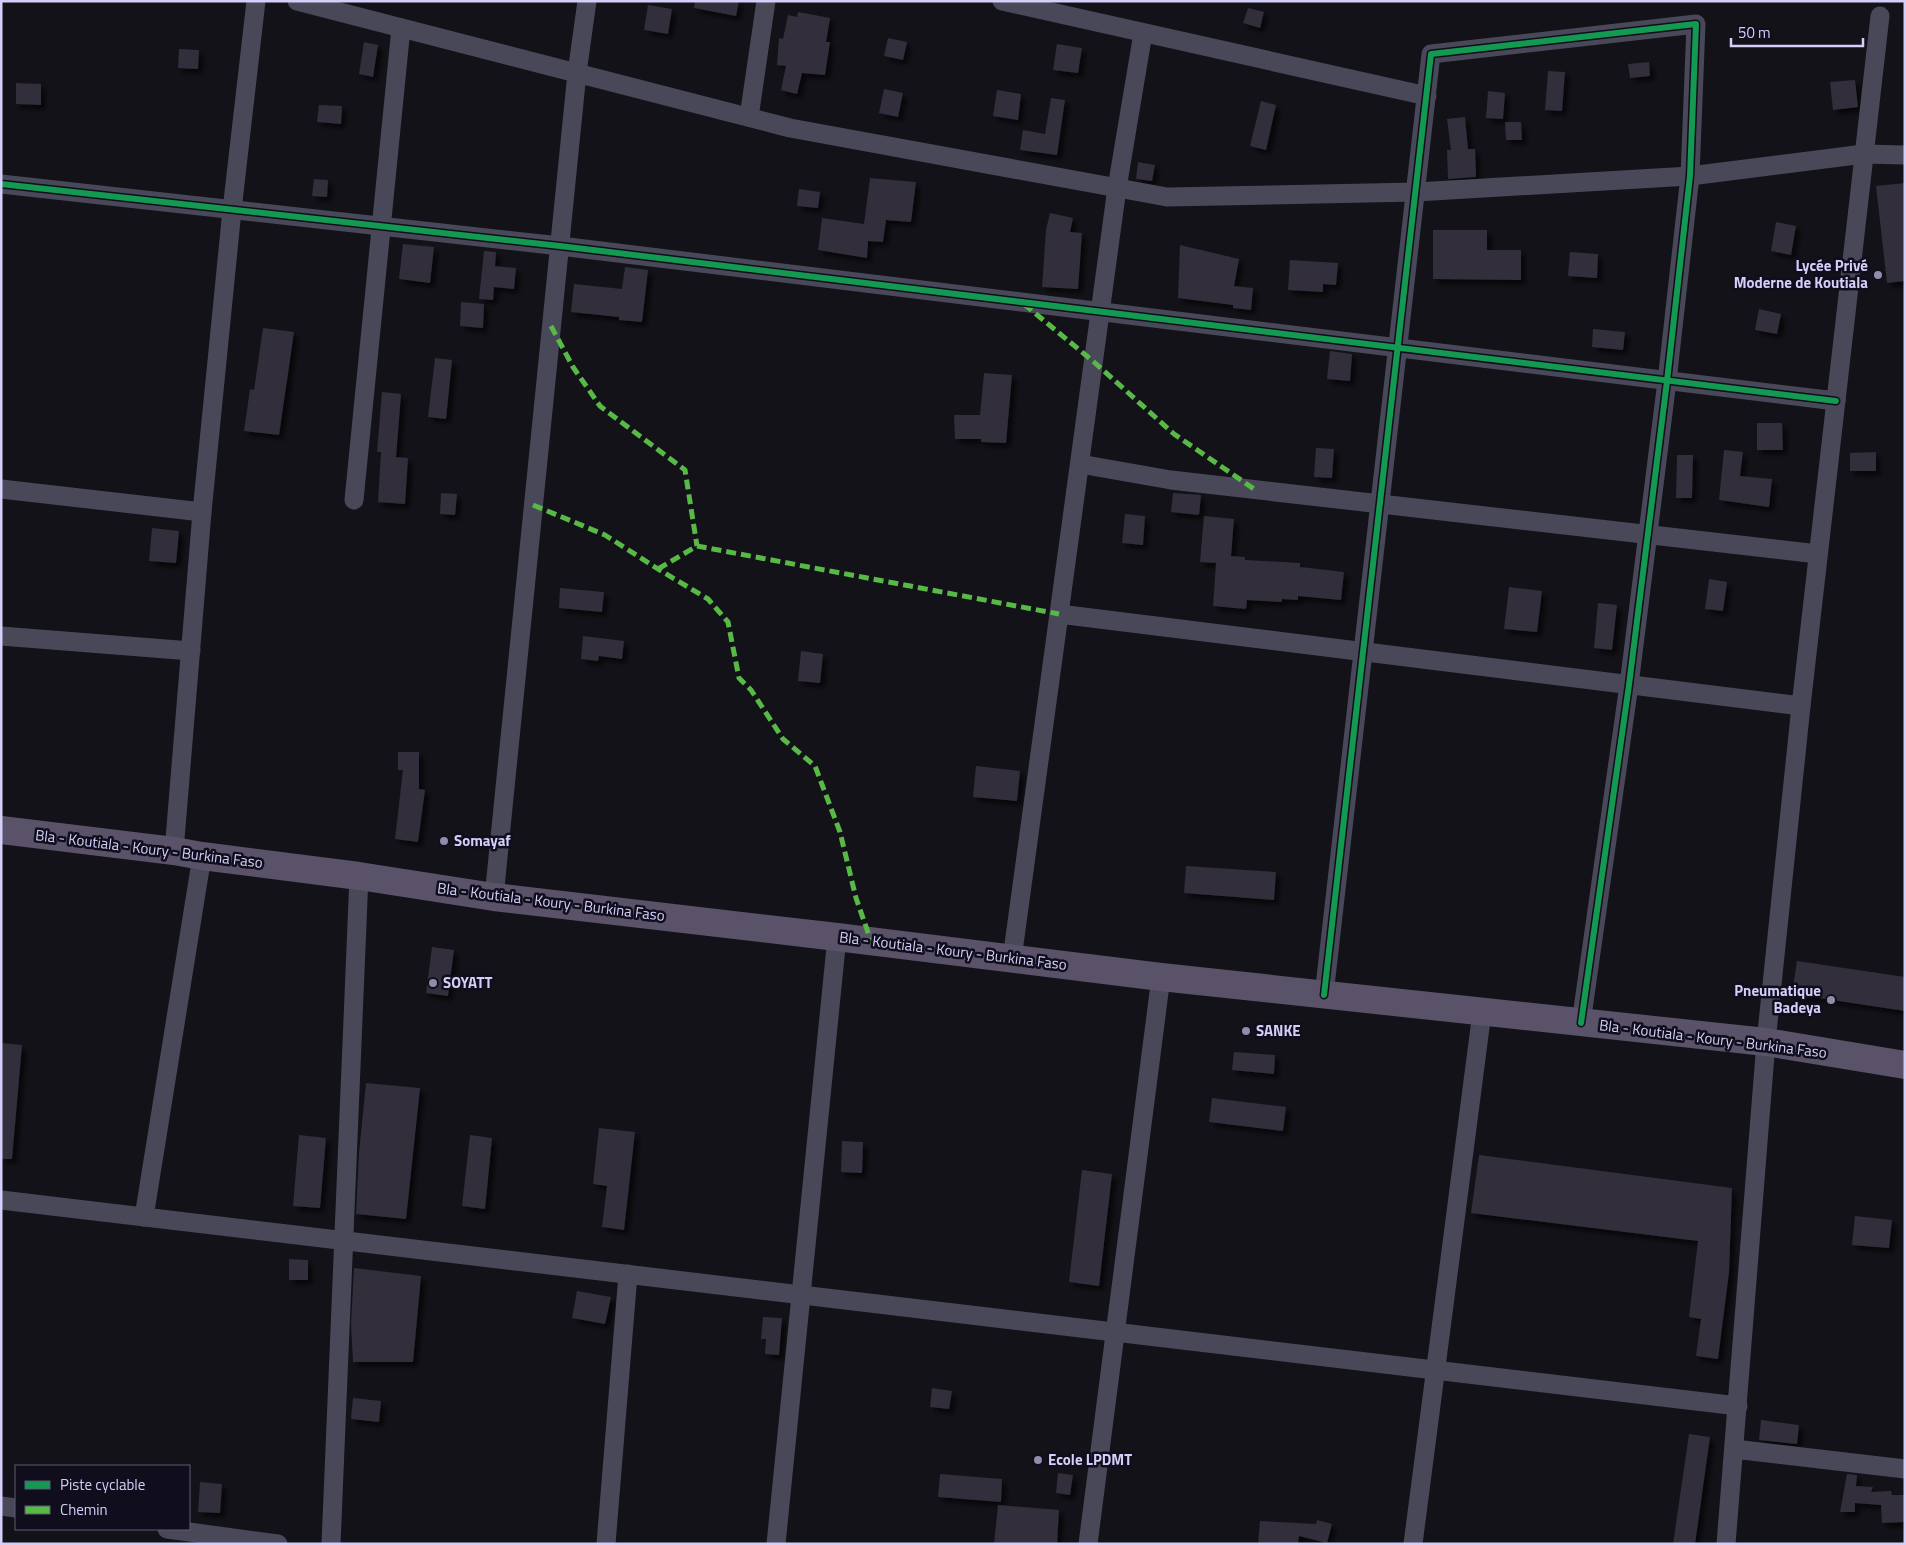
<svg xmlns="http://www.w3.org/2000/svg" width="1906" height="1545" font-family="'Titillium Web',sans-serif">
<defs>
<filter id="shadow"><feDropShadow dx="4.5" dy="4.5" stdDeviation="2.5" flood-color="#0009"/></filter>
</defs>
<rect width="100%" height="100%" fill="#121218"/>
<g fill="#302f3a" filter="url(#shadow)">
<path d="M695 1H739L736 16 694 8Z"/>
<path d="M648 5 672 9 668 34 644 30Z"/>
<path d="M1248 8 1264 12 1260 28 1243 23Z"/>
<path d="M798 12 830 18 826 42H830L825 75 802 73 797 94 781 90 786 66 777 65 779 38 783 39 788 15 797 17Z"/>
<path d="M888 38 907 42 903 60 884 56Z"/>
<path d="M364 42 378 45 373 77 359 74Z"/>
<path d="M1057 44 1082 48 1078 73 1053 70Z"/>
<path d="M179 49 199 50 198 69 178 68Z"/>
<path d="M1649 62 1650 76 1630 78 1628 64Z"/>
<path d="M1548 71 1565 72 1562 111 1545 110Z"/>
<path d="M1855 80 1858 107 1833 110 1830 82Z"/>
<path d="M16 83 41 84V105L16 104Z"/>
<path d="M884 89 903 93 898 117 879 113Z"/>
<path d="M997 90 1021 94 1018 120 993 116Z"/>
<path d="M1488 91 1505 93 1503 119 1486 118Z"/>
<path d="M1051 98 1065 100 1057 155 1020 150 1023 130 1045 134Z"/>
<path d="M1261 101 1276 105 1266 150 1250 146Z"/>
<path d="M319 105 342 106 341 124 317 122Z"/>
<path d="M1465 117 1468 149H1475L1476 177 1448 179 1447 150H1451L1447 119Z"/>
<path d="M1505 122H1521L1522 140H1506Z"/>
<path d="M1138 162 1155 165 1152 181 1136 179Z"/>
<path d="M870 178 916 182 911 222 886 220 883 242 868 241 867 258 818 250 822 218 864 224Z"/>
<path d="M314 179 328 180 327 197 312 196Z"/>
<path d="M1905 183V281L1887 283 1876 186Z"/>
<path d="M799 189 820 192 818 208 797 206Z"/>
<path d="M1050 213 1073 218 1070 232 1082 233 1078 289 1042 287 1046 230Z"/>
<path d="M1776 222 1796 226 1791 255 1771 251Z"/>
<path d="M1433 230H1487V250H1521V280L1433 279Z"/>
<path d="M403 244 434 247 430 283 399 279Z"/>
<path d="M1180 245 1239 259 1234 286 1253 288 1251 310 1233 308V305L1178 298Z"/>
<path d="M484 251 496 252 495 266 516 268 514 289 494 287 493 300 479 299Z"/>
<path d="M1570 252 1598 254 1597 278 1568 276Z"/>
<path d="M1290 260 1338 263 1336 285 1323 284V292L1288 290Z"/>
<path d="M625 267 648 270 642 322 619 320V317L571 312 574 284 622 289Z"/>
<path d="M461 302 484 304 483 328 460 326Z"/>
<path d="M1759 309 1781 314 1777 334 1755 330Z"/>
<path d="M263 328 294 332 279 435 244 431 250 389 254 390Z"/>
<path d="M1593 329 1625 332 1623 350 1592 347Z"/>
<path d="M1330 351 1352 354 1350 381 1327 379Z"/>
<path d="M435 358 452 360 446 419 428 417Z"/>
<path d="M984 373 1012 375 1006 443 981 442V439H955L954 415H980Z"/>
<path d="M382 392 401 394 396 457 408 458 405 504 378 502 381 452H377Z"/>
<path d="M1757 423H1782L1783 450H1757Z"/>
<path d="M1316 448 1334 449 1332 478 1314 477Z"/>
<path d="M1724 450 1743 452 1740 476 1772 479 1769 507 1719 500Z"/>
<path d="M1876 452V471H1850V453Z"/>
<path d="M1677 455H1693L1692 498H1676Z"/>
<path d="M441 493 457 494 455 515 440 514Z"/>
<path d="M1173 493 1201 495 1199 515 1171 512Z"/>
<path d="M1125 514 1145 516 1143 545 1122 543Z"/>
<path d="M1204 516 1234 519 1231 556 1245 557V560L1300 563V567L1344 572 1341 600 1298 596V600L1282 599V602L1247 600 1246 609 1213 606 1216 563 1200 562Z"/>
<path d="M152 528 179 531 176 563 149 561Z"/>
<path d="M1709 579 1727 582 1723 611 1705 609Z"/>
<path d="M1509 587 1542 591 1537 632 1504 629Z"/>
<path d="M560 588 604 592 602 612 559 608Z"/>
<path d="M1598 603 1617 605 1612 650 1594 648Z"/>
<path d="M583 636 624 641 622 659 599 656 598 661 581 659Z"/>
<path d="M801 651 823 654 820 683 798 681Z"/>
<path d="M398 752H419V789L425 790 418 842 395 839 403 770H398Z"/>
<path d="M976 766 1020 771 1017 801 973 797Z"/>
<path d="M1186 866 1276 872 1274 900 1184 893Z"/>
<path d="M432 947 454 950 448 996 426 993Z"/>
<path d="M1797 961 1905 977V1011L1792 994Z"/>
<path d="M1 1043 22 1045 12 1159H1Z"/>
<path d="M1234 1052 1275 1055 1274 1074 1232 1070Z"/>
<path d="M366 1083 420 1088 406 1219 356 1214 359 1153Z"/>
<path d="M1212 1098 1286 1107 1283 1131 1209 1122Z"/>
<path d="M599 1128 635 1132 624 1230 602 1227 607 1186 593 1184Z"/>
<path d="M299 1135 326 1138 320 1208 293 1206Z"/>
<path d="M470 1135 492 1138 485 1209 462 1206Z"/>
<path d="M842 1141 863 1142 862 1173 841 1172Z"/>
<path d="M1479 1155 1732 1188 1729 1272 1718 1359 1696 1356 1701 1319 1689 1317 1698 1241 1471 1213Z"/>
<path d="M1082 1170 1112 1174 1099 1286 1069 1282Z"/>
<path d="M1855 1216 1892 1220 1889 1248 1852 1245Z"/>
<path d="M289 1259 308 1260V1280H289Z"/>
<path d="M354 1268 421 1276 413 1362H353L351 1324Z"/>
<path d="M577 1291 611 1297 605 1324 572 1318Z"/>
<path d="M763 1317 782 1318 779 1355 765 1354 766 1339H761Z"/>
<path d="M932 1388 952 1391 949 1409 930 1407Z"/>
<path d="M353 1398 381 1401 379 1422 351 1419Z"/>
<path d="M1761 1420 1799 1425 1797 1444 1759 1440Z"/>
<path d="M1689 1434 1710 1437 1695 1544H1673Z"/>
<path d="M1058 1473 1073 1475 1070 1495 1056 1493Z"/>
<path d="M940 1474 1002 1479 1001 1502 938 1497Z"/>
<path d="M1847 1474 1857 1475 1856 1486 1873 1487 1871 1492 1891 1491 1892 1495H1905V1522L1882 1523 1881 1505 1855 1503V1512H1840Z"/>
<path d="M200 1482 222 1484 220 1513 198 1512Z"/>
<path d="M998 1505 1059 1510 1057 1544H994Z"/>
<path d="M1317 1520 1332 1524 1327 1543 1299 1536 1298 1544H1258L1260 1521 1316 1524Z"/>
</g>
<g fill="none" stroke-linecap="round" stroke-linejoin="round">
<g stroke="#484858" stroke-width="19">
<path d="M297 1 790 128 1167 197 1416 192 1690 176 1864 154 1905 155"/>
<path d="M1002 1 1427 96"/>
<path d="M749 117 766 1"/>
<path d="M1 184 560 246 1836 401"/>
<path d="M1080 464 1171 480 1818 554"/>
<path d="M1 489 202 512"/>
<path d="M354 500 401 28"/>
<path d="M1059 614 1801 706"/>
<path d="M1 636 191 651"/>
<path d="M174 851 202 512 232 210 256 1"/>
<path d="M494 897 577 73 587 1"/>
<path d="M1012 959 1117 188 1143 33"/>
<path d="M1324 995 1431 54 1696 24 1690 176 1667 381 1629 685 1581 1023"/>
<path d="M1 1200 1738 1406"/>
<path d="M144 1217 202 856"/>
<path d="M1734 1449 1905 1469"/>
<path d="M1 1506 16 1508"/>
<path d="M167 1529 278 1544"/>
<path d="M331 1544 359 876"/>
<path d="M606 1544 628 1274"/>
<path d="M776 1544 837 937"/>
<path d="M1088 1544 1161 977"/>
<path d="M1413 1544 1482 1012"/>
<path d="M1726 1544 1766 1042 1801 706 1880 16"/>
</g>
<path stroke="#5a5269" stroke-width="28" d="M1 830 174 851 202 856 359 876 494 897 837 937 1161 977 1766 1042 1905 1065"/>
<g stroke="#58b947" stroke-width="5" stroke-dasharray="10 5" stroke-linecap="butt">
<path d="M1024 304 1094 362 1174 434 1254 489"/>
<path d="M551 326 573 367 600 406 685 470 697 546"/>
<path d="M533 505 605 535 658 569 708 599 728 622 739 678 751 690 783 739 815 766 840 832 856 898 871 941"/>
<path d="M658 569 697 546 1059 614"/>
</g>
<defs>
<g id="cycleway">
<path d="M1 184 560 246 1836 401"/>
<path d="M1324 995 1431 54 1696 24 1690 176 1667 381 1629 685 1581 1023"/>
</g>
</defs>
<use href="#cycleway" stroke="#100e1c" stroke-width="9"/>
<use href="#cycleway" stroke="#139951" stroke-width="6"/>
</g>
<g fill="#8f8daa" stroke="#100e1c" stroke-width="2">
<circle cx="1878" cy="275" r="5"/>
<circle cx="444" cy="841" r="5"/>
<circle cx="433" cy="983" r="5"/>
<circle cx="1831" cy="1000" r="5"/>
<circle cx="1246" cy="1031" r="5"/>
<circle cx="1038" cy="1460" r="5"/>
</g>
<g text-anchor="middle" stroke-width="5" stroke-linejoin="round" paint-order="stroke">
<g font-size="15" font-weight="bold" fill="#d3cff9" stroke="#100e1c" text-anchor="start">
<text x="1868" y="271" text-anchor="end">Lycée Privé<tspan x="1868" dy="17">Moderne de Koutiala</tspan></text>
<text x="454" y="846">Somayaf</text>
<text x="443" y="988">SOYATT</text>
<text x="1821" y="996" text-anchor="end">Pneumatique<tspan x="1821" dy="17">Badeya</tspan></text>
<text x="1256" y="1036">SANKE</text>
<text x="1048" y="1465">Ecole LPDMT</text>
</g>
<g font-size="15" fill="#d3cff9" stroke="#100e1c">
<text transform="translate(149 849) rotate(7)" y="5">Bla - Koutiala - Koury - Burkina Faso</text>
<text transform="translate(551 902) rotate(7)" y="5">Bla - Koutiala - Koury - Burkina Faso</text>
<text transform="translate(953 951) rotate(7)" y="5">Bla - Koutiala - Koury - Burkina Faso</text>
<text transform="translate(1713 1039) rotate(7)" y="5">Bla - Koutiala - Koury - Burkina Faso</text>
</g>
</g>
<rect width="1906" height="1545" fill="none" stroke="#d3cff9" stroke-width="5"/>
<rect x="15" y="1465" width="175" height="65" fill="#100e1c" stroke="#5e5b74"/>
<rect x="25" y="1481" width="25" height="8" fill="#139951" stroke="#5e5b74"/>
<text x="60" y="1490" font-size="15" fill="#d3cff9">Piste cyclable</text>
<rect x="25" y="1506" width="25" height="8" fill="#58b947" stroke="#5e5b74"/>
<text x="60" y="1515" font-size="15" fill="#d3cff9">Chemin</text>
<path d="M1731 38v8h132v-8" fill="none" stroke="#d3cff9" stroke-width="2.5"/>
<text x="1738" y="38" font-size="15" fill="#d3cff9" stroke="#100e1c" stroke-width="4" paint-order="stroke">50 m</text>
</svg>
